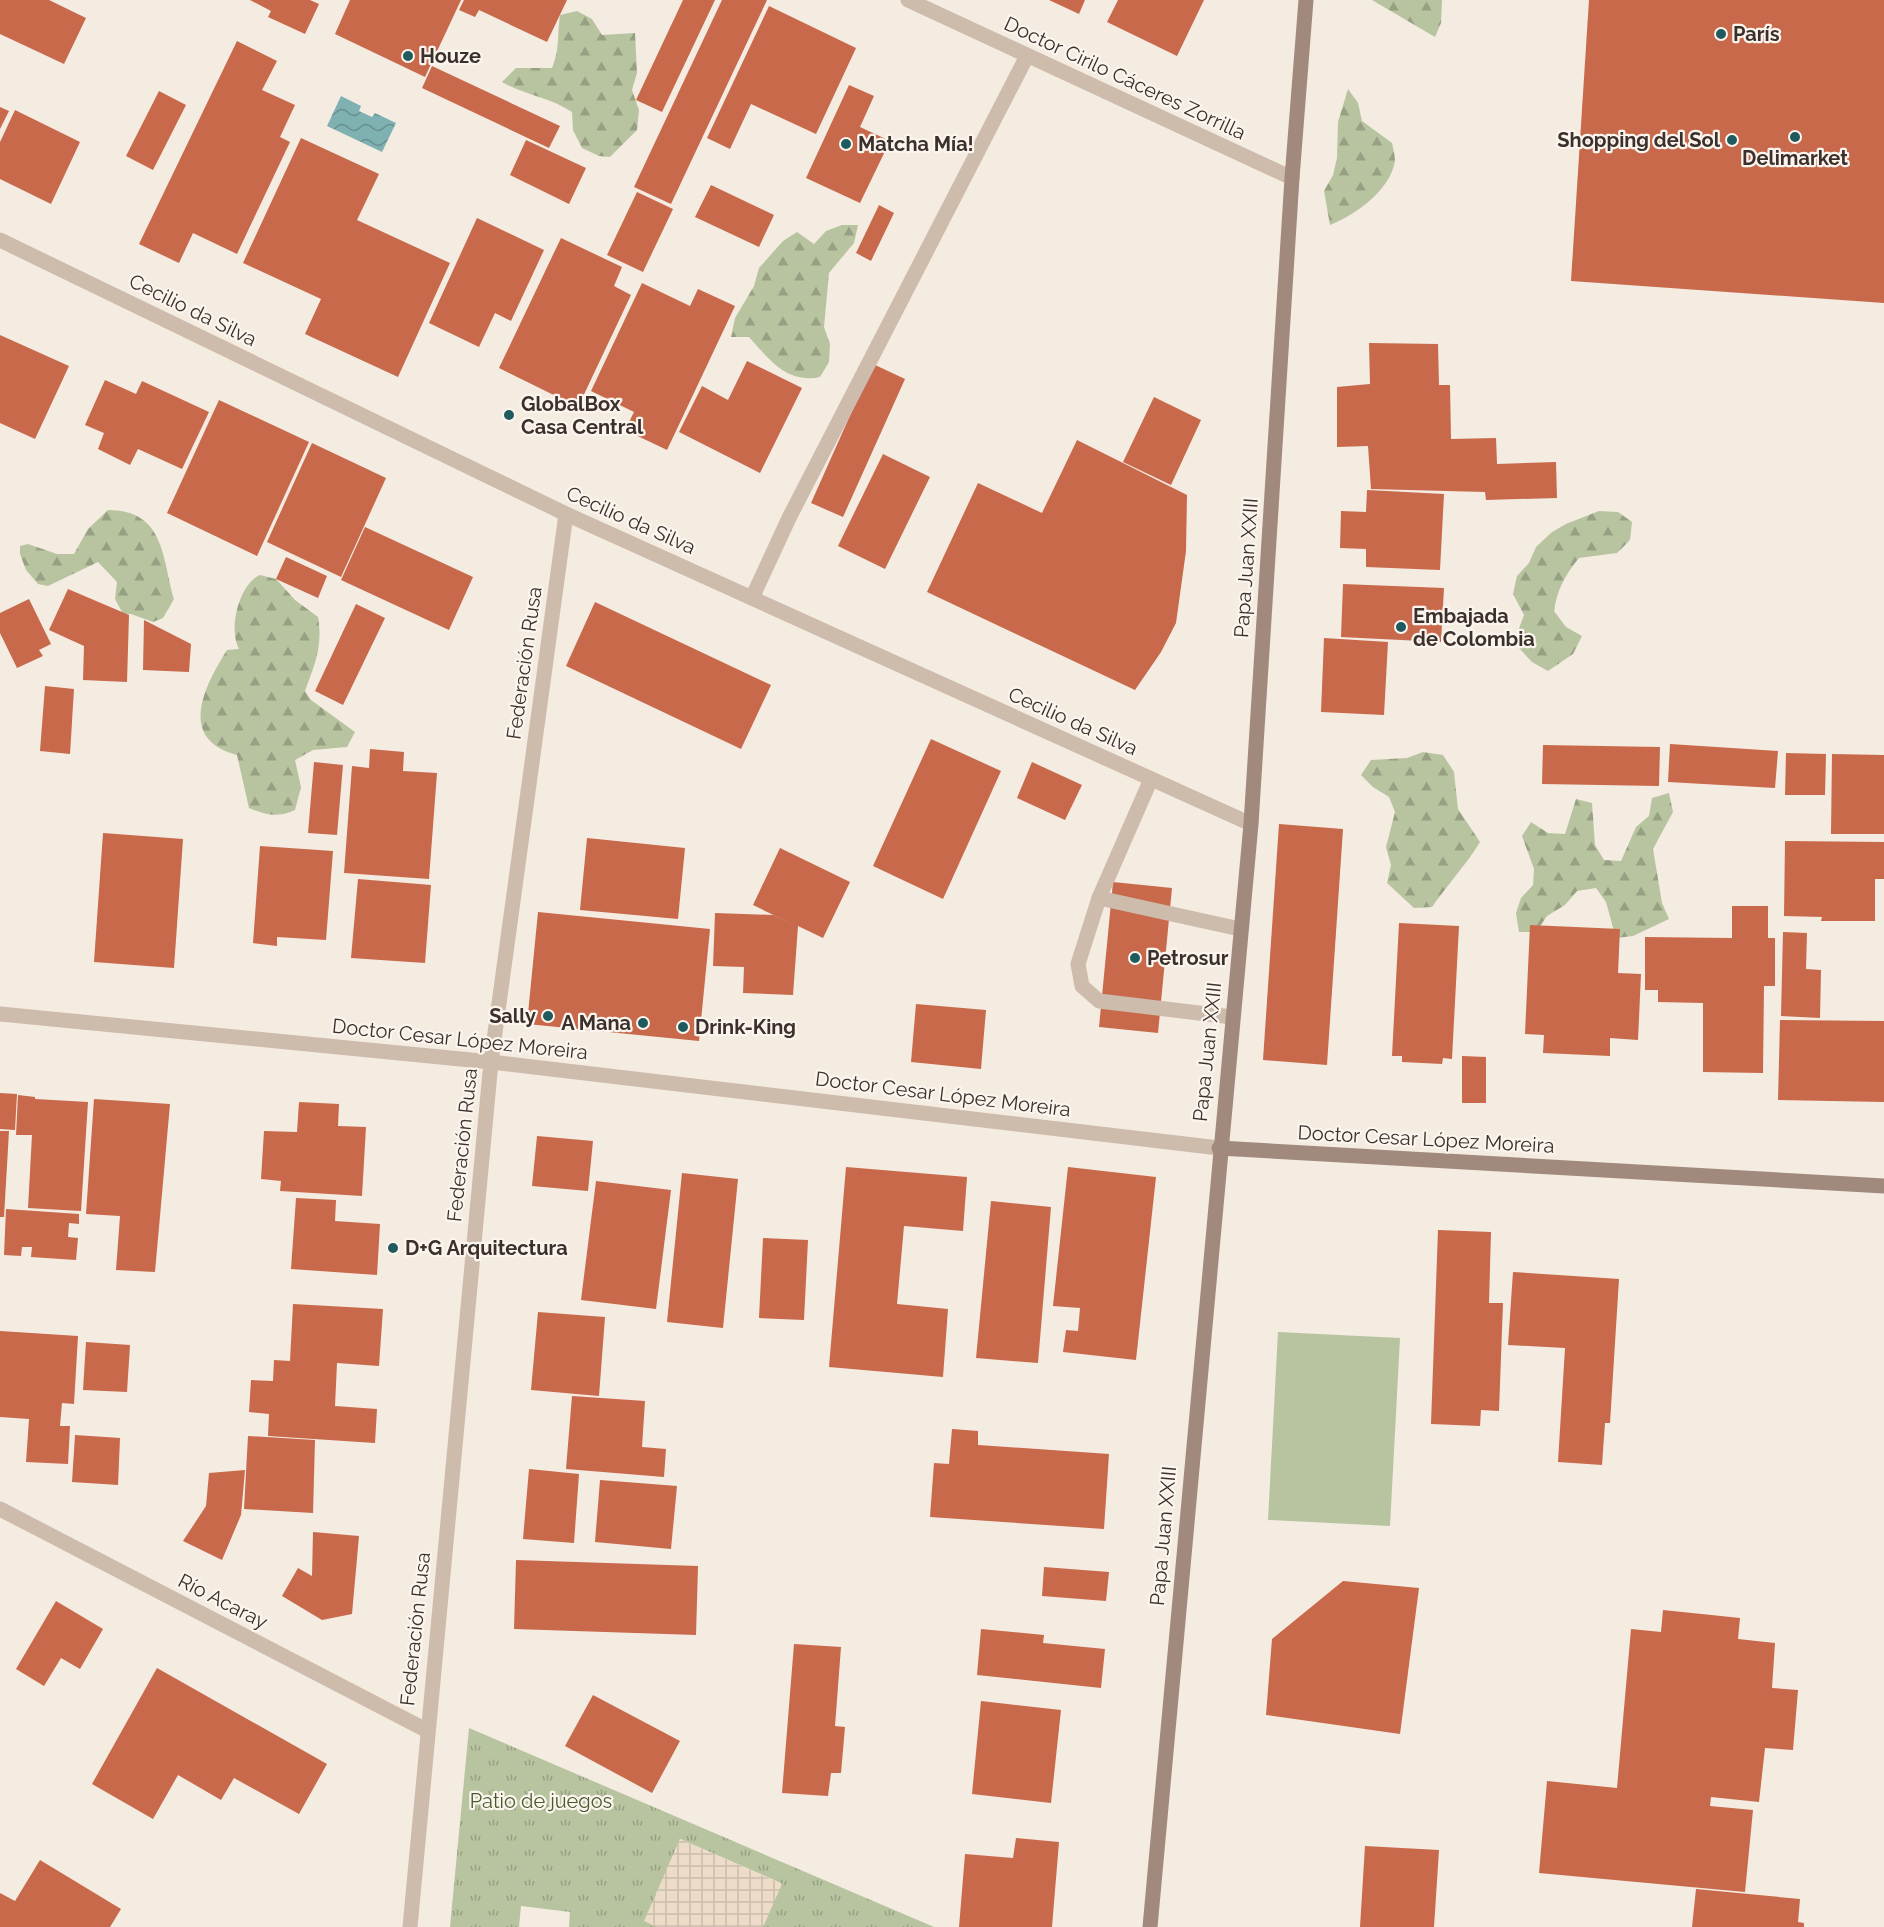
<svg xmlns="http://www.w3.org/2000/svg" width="1884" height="1927" font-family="Raleway,sans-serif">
<defs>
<pattern id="grass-tufts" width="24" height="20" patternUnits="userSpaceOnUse" patternTransform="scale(1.5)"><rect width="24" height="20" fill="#b8c4a0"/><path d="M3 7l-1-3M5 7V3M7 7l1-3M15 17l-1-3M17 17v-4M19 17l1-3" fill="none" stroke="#97a083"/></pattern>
<pattern id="forest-firs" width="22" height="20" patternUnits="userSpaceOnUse" patternTransform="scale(1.5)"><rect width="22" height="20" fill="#b8c4a0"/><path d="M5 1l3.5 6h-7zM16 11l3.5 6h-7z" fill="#97a083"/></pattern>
<pattern id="plaza-grid" width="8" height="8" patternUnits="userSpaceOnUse" patternTransform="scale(1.5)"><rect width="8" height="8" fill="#ecdcc8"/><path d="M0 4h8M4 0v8" fill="none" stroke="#cbbdac"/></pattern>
<pattern id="water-waves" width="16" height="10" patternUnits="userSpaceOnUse" patternTransform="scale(1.5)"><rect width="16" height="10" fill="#7fb0b2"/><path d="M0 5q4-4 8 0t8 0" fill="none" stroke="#699091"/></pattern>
</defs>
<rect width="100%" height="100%" fill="#f4ebe1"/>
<path fill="url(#grass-tufts)" d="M469 1728 934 1927H763L781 1883 680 1839 645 1921 657 1927H569L570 1912 521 1906 519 1927H450Z"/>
<g fill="url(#forest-firs)">
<path d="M1372 0H1442L1441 23 1435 37Z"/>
<path d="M577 11 592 19 602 35 635 33 637 73 632 90 639 110 637 130 610 157 599 156 582 148 573 130 572 112C550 97 525 95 502 82L516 68H552C560 49 557 36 560 15Z"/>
<path d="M1348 89 1358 103 1362 121 1392 143C1393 148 1395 156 1395 161 1390 191 1355 215 1330 225L1324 191 1333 175 1337 158 1338 122Z"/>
<path d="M842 225H858L854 243 829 273 824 327 830 344 829 362 820 377C786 384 769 359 749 337H731L735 318 754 286 759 268 783 241 797 232 814 244 826 231Z"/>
<path d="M108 510C165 510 162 558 174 599L163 618 153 622 131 614H123L115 599 117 582 98 562 48 586 38 584 26 570 20 554V546L28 544 57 554H74L88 529Z"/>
<path d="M1599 511 1618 512 1632 522 1630 540 1617 553 1579 558C1565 575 1557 590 1554 611L1566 627 1582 636 1573 654 1548 671 1532 662 1519 648 1518 631 1524 615 1513 594 1517 576 1529 563 1536 547 1552 532 1566 524Z"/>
<path d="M260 575 276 579 295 600 318 617C323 646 315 664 305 691L311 700 355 732 347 747 313 750 295 760 301 787 295 810C277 818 267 815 249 808L237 755C177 739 204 687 227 650L239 649C228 629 239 584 260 575Z"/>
<path d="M1423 752 1443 755 1454 772 1458 809 1480 842C1466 865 1448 884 1432 907L1414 908 1387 883 1391 865 1386 847 1395 812 1389 797 1373 787 1361 775 1371 760 1407 758Z"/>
<path d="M1669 793 1673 812 1653 849 1662 903 1669 919 1633 936 1616 938 1606 902 1596 888 1577 891 1565 905 1547 916 1536 932H1519L1516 913 1521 898 1533 885 1534 869 1522 836 1531 822 1548 833 1565 834 1576 799 1592 803 1595 845 1604 860 1621 861 1636 827 1649 816 1652 798Z"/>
</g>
<path fill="#b8c4a0" d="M1278 1332 1400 1338 1390 1526 1268 1520Z"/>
<path fill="url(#plaza-grid)" d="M680 1839 782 1884 763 1927H657L644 1921Z"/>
<path fill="url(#water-waves)" d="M341 96 361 106 359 111 372 117 375 113 396 123 382 152 327 126Z"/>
<g fill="#c8694b">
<path d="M0 0H49L86 18 64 64 0 34Z"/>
<path d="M250 0H310L319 4 305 34 268 17 271 11Z"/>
<path d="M350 0H461L425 77 335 34Z"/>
<path d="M464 0H567L547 42 479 10 475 17 459 10Z"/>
<path d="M683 0H715L662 112 636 100Z"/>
<path d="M722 0H767L671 204 634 187Z"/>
<path d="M1049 0H1085L1079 14Z"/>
<path d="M1118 0H1204L1177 56 1107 22Z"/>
<path d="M1589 0H1884V303L1571 281Z"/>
<path d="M769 6 856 48 816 134 751 104 730 149 707 138Z"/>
<path d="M237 41 277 61 262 90 295 105 280 137 290 142 237 254 193 233 179 263 139 244Z"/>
<path d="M432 66 560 126 549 148 422 88Z"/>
<path d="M849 85 874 96 860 127 890 141 860 203 806 178Z"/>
<path d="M159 91 186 105 153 170 126 156Z"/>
<path d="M0 107 9 111 0 129Z"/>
<path d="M15 110 80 142 51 204 0 179V142Z"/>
<path d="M301 138 379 174 357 220 450 263 398 377 305 334 321 299 243 263Z"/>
<path d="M526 140 586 168 569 204 510 175Z"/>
<path d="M711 185 774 215 759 247 695 217Z"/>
<path d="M637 192 673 209 643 272 607 255Z"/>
<path d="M879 205 894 213 871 261 856 253Z"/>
<path d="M477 218 544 250 511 321 495 313 479 347 429 323Z"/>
<path d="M561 238 622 267 614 286 631 295 578 407 499 368Z"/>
<path d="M642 283 690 306 698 289 735 306 667 450 625 430 634 412 591 391Z"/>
<path d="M0 335 69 366 35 439 0 423Z"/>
<path d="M1369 343 1438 344 1439 385H1450L1451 439 1496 438 1497 464 1556 462 1557 498 1486 500 1485 492 1371 489 1368 446 1337 447V387L1370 384Z"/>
<path d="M747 361 802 388 760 473 679 432 702 386 728 400Z"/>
<path d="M873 364 905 379 843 517 811 503Z"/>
<path d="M105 380 136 394 142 381 209 412 182 469 138 449 130 465 98 449 104 433 85 425Z"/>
<path d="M1154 397 1201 420 1171 485 1123 462Z"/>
<path d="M219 400 309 442 257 556 167 513Z"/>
<path d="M1077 440 1187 495 1186 551 1176 623 1161 652 1135 690 927 592 978 483 1042 513Z"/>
<path d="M312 443 386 478 341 577 267 542Z"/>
<path d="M883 454 930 477 885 569 838 546Z"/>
<path d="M1367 490 1444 494 1440 570 1366 567V549L1340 548 1341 511 1366 512Z"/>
<path d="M365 527 473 577 449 630 341 580Z"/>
<path d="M286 557 327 576 318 598 276 579Z"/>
<path d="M1343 584 1444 588 1441 642 1341 637Z"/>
<path d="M68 589 129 615 127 682 83 680 84 646 49 630Z"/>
<path d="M29 599 51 644 39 650 43 656 17 668 0 633V613Z"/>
<path d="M595 602 771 685 741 749 566 666Z"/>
<path d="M356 604 385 618 343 705 315 691Z"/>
<path d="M144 620 191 644 189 672 143 670Z"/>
<path d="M1324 638 1388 642 1384 715 1321 712Z"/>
<path d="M45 686 74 689 70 754 40 751Z"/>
<path d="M931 739 1001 771 943 899 873 866Z"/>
<path d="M1670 744 1778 751 1775 788 1668 782Z"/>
<path d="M1543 745 1660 747 1659 786 1542 784Z"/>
<path d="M370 749 404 752 403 771 437 773 429 879 344 873 352 766 369 768Z"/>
<path d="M1786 753 1826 754 1825 795H1785Z"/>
<path d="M1832 754 1884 755V834H1831Z"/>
<path d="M314 762 343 765 337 835 308 833Z"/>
<path d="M1032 762 1082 785 1065 820 1017 798Z"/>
<path d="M1279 824 1343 829 1327 1065 1263 1060Z"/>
<path d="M103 833 183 839 174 968 94 962Z"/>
<path d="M587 838 685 848 678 919 580 910Z"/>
<path d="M1785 841 1884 842V879H1875V921H1821L1822 917 1784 916Z"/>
<path d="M260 846 333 851 326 940 277 937V946L253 943Z"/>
<path d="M780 848 850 882 823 938 798 926 793 995 743 993 744 967 713 966 715 913 773 915 796 926 753 905Z"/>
<path d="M358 879 431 885 425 963 351 958Z"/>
<path d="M1113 882 1172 888 1158 1033 1099 1027Z"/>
<path d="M1732 906H1768V938H1775V986H1764L1763 1073 1703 1072V1003L1658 1002V990H1645V937L1732 938Z"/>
<path d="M538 912 710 929 699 1041 527 1024Z"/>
<path d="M1399 923 1459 926 1452 1059 1443 1058 1442 1064 1402 1062V1056H1392Z"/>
<path d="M1530 925 1620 929 1618 973 1641 974 1638 1040 1610 1038V1056L1543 1053 1544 1035 1525 1034Z"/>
<path d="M1783 932 1807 933 1806 969 1821 970 1820 1018 1781 1016Z"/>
<path d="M916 1004 986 1010 981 1069 911 1062Z"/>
<path d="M1780 1020 1884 1021V1102L1778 1100Z"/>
<path d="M1462 1056 1486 1057V1103H1462Z"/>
<path d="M0 1093 17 1094 15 1130 0 1129Z"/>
<path d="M18 1095 35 1097V1099L88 1102 81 1211 28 1208 32 1135H16Z"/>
<path d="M94 1099 170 1104 155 1272 116 1270 120 1216 86 1214Z"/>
<path d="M299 1102 339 1104 338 1126 366 1127 362 1196 280 1191 281 1181 261 1179 264 1131 297 1132Z"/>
<path d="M0 1131H9L4 1217H0Z"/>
<path d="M537 1136 593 1141 588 1191 532 1186Z"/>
<path d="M846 1167 967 1177 963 1231 904 1226 897 1304 948 1309 943 1377 829 1367Z"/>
<path d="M1068 1167 1156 1177 1136 1360 1063 1352 1066 1330 1078 1331 1080 1308 1053 1306Z"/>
<path d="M682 1173 738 1179 723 1328 667 1322Z"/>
<path d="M596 1181 671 1190 656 1309 581 1300Z"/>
<path d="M296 1198 336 1200 335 1221 380 1224 377 1275 291 1269Z"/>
<path d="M991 1201 1051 1207 1038 1363 976 1358Z"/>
<path d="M6 1209 79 1214V1224L69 1223 68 1237 78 1238 76 1260 31 1257 32 1247H22L21 1256 4 1255Z"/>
<path d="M1438 1230 1491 1232 1489 1303H1503L1499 1411 1481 1410 1480 1426 1431 1424Z"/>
<path d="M763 1238 808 1240 804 1320 759 1318Z"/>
<path d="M1513 1272 1619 1279 1610 1423H1605L1602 1465 1558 1462 1565 1348 1508 1345Z"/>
<path d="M293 1304 383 1309 379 1366 337 1363 335 1406 377 1409 375 1443 268 1436 269 1414 249 1412 251 1380 273 1381 274 1360 290 1361Z"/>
<path d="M538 1312 605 1317 599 1396 531 1390Z"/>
<path d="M0 1331 78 1336 74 1404 62 1403 60 1426H70L68 1464 26 1462 29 1419 0 1417Z"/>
<path d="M86 1342 130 1345 127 1392 83 1390Z"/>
<path d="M572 1396 645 1401 642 1447 666 1449 664 1477 566 1469Z"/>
<path d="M952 1429 978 1431V1445L1109 1454 1104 1529 930 1517 934 1463 949 1464Z"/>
<path d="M75 1435 120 1438 118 1485 72 1482Z"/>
<path d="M248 1436 315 1440 313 1513 244 1509Z"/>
<path d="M529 1469 579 1474 574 1543 523 1539Z"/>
<path d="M245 1470 241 1515 222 1560 183 1541 206 1506 209 1473Z"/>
<path d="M600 1480 677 1486 671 1549 595 1542Z"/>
<path d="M313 1532 359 1536 352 1614 322 1620 282 1596 298 1568 312 1576Z"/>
<path d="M516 1560 698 1566 696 1635 514 1629Z"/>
<path d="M1044 1567 1109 1572 1106 1601 1042 1596Z"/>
<path d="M1343 1581 1419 1588 1400 1734 1266 1715 1272 1639Z"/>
<path d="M56 1601 103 1629 80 1669 61 1658 44 1686 16 1669Z"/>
<path d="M1663 1610 1740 1618 1738 1639 1775 1643 1772 1688 1798 1690 1793 1750 1765 1748 1759 1802 1711 1797 1710 1806 1753 1810 1745 1892 1539 1873 1547 1781 1617 1788 1631 1629 1661 1632Z"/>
<path d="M981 1629 1044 1635 1043 1643 1105 1649 1101 1688 977 1675Z"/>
<path d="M794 1644 841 1647 835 1726 845 1727 841 1773H831L828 1796 782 1793Z"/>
<path d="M157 1668 327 1764 299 1814 234 1778 221 1800 178 1775 153 1819 92 1784Z"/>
<path d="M593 1695 680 1741 652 1793 565 1746Z"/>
<path d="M981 1701 1061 1710 1051 1803 972 1794Z"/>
<path d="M1016 1838 1059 1842 1052 1927H959L965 1854 1013 1858Z"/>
<path d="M1365 1846 1439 1850 1434 1927H1360Z"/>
<path d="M40 1860 121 1909 110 1927H0V1893L15 1901Z"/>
<path d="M1696 1889 1800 1899 1798 1922 1804 1923V1927H1692Z"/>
</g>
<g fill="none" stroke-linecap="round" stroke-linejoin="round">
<g stroke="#cdbbac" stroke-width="15">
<path d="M752 598 789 518 1027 56"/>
<path d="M1151 779 1099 898 1078 964 1082 986 1099 1001 1232 1017"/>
<path d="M1099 898 1240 929"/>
</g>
<g stroke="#cdbbac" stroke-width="15">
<path d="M908 0 1292 178"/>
<path d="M0 240 566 514 1251 824"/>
<path d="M0 1014 491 1062 1219 1148"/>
<path d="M0 1509 426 1730"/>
<path d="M410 1927 491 1062 566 514"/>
</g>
<g stroke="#a18a7d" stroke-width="15">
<path d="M1219 1148 1884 1186"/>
<path d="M1150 1927 1251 824 1292 178 1306 0"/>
</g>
</g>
<g fill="#1f5a5e" stroke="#fbf5ee" stroke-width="2">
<circle cx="1721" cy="34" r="6"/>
<circle cx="408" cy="56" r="6"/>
<circle cx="1795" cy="137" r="6"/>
<circle cx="1732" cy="140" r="6"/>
<circle cx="846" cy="144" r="6"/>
<circle cx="509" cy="415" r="6"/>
<circle cx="1401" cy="627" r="6"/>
<circle cx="1135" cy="958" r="6"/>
<circle cx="548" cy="1016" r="6"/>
<circle cx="643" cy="1023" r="6"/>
<circle cx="683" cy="1027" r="6"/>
<circle cx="393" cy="1248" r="6"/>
</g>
<g text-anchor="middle" stroke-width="4.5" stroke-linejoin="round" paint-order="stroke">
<g font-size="20" font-weight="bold" fill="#3b302b" stroke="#fbf5ee" text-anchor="start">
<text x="1733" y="41">París</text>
<text x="420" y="63">Houze</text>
<text x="1720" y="147" text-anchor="end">Shopping del Sol</text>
<text x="858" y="151">Matcha Mía!</text>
<text x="1795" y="165" text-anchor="middle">Delimarket</text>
<text x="521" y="411">GlobalBox<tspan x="521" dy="23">Casa Central</tspan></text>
<text x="1413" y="623">Embajada<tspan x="1413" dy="23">de Colombia</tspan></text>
<text x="1147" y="965">Petrosur</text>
<text x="536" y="1023" text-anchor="end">Sally</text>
<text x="631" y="1030" text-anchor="end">A Mana</text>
<text x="695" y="1034">Drink-King</text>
<text x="405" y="1255">D+G Arquitectura</text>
</g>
<g font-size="20" fill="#3b302b" stroke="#fbf5ee">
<text transform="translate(1125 78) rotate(25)" y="7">Doctor Cirilo Cáceres Zorrilla</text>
<text transform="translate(193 310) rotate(26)" y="7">Cecilio da Silva</text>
<text transform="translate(631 520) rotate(24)" y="7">Cecilio da Silva</text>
<text transform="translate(1246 568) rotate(-86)" y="7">Papa Juan XXIII</text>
<text transform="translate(524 663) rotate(-82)" y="7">Federación Rusa</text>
<text transform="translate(1073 721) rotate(24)" y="7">Cecilio da Silva</text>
<text transform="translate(460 1039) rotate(6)" y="7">Doctor Cesar López Moreira</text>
<text transform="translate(1207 1052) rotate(-84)" y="7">Papa Juan XXIII</text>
<text transform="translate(943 1094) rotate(7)" y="7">Doctor Cesar López Moreira</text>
<text transform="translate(1426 1139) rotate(3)" y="7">Doctor Cesar López Moreira</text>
<text transform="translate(462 1145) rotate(-84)" y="7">Federación Rusa</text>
<text transform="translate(1163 1536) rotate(-85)" y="7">Papa Juan XXIII</text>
<text transform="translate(223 1601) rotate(27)" y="7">Río Acaray</text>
<text transform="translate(415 1629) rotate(-84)" y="7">Federación Rusa</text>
</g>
<g font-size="20" fill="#4a5a2e" stroke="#fbf5ee">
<text x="541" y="1808">Patio de juegos</text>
</g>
</g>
</svg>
